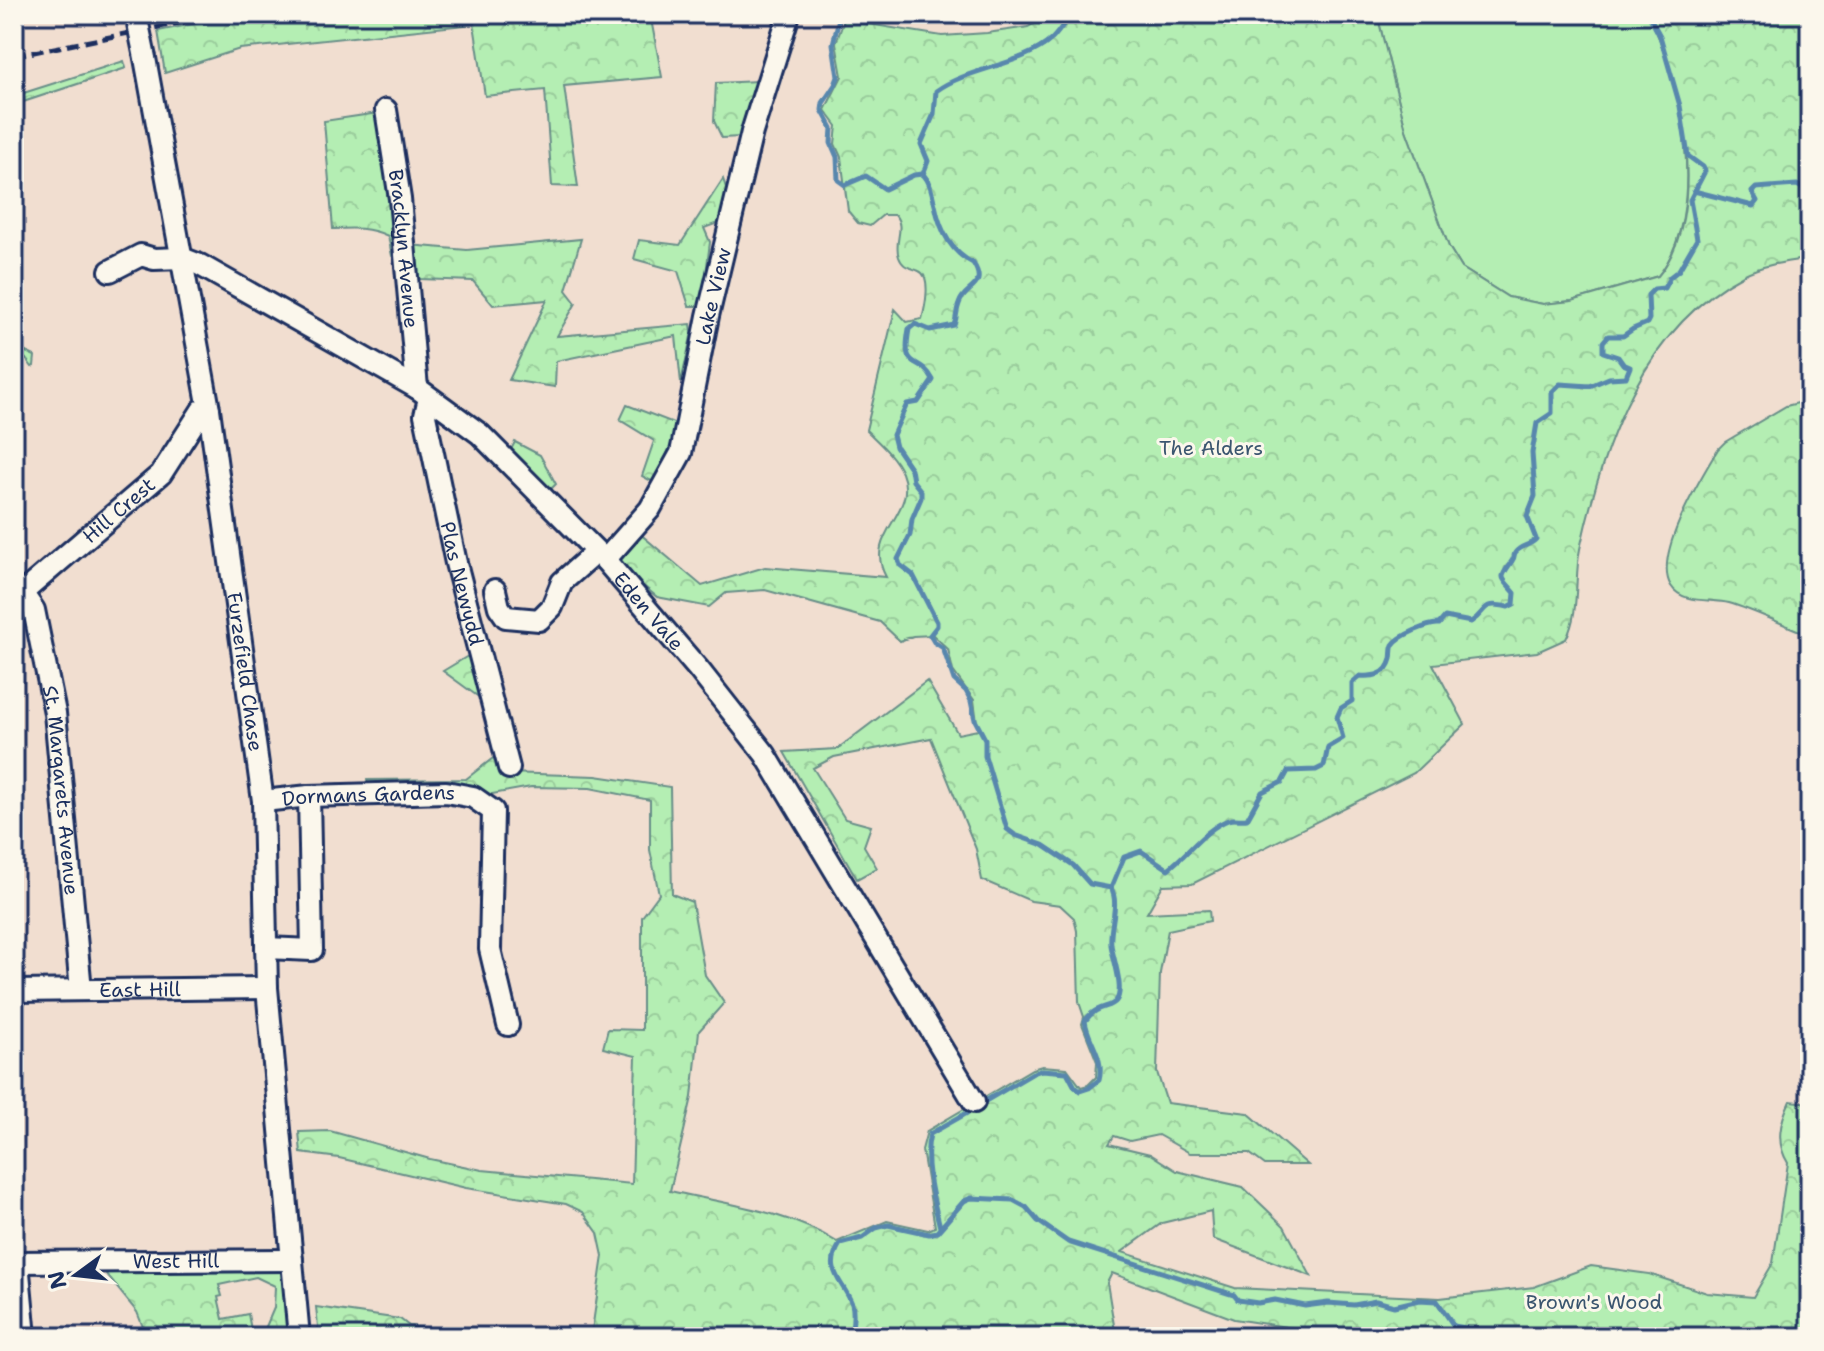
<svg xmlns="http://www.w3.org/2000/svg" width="1824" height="1351" font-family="'Shantell Sans',sans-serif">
<defs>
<pattern id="forest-crowns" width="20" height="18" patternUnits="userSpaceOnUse" patternTransform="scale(2)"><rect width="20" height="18" fill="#b4eeb3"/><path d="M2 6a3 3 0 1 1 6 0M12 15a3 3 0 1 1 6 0" fill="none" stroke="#9acc9c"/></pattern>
</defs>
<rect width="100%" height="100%" fill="#f1ded0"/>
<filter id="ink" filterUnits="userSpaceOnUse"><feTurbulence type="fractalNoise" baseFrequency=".0125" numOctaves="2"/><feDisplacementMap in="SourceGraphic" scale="16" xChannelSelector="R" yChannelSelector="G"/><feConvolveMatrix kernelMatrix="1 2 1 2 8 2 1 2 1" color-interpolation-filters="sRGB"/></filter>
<g filter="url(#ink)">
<path fill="#b4eeb3" stroke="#688e88" stroke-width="2" d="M1377 14H1648C1682 79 1709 213 1658 276L1572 301 1543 304 1508 297 1462 268 1449 247 1406 130Z"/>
<g fill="url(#forest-crowns)" stroke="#688e88" stroke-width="2" fill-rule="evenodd">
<path d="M244 14H650L662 77 564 86 578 187 552 186 545 90 485 96 474 24 240 49 165 73 158 31Z"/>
<path d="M1051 14H1377L1406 130 1449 247 1462 268 1508 297 1543 304 1572 301 1658 276C1710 214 1682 79 1648 14H1810V258C1789 262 1764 264 1745 274 1643 327 1603 444 1580 549 1574 577 1580 612 1566 639L1537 652 1433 664 1465 724 1414 773 1192 884 1163 885 1147 913 1209 910 1210 921 1168 930 1160 973 1157 1072 1167 1103 1248 1113 1308 1165H1265L1249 1153H1190L1158 1135 1130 1141 1114 1136 1109 1144 1150 1154 1177 1171 1243 1187 1284 1226 1311 1276 1213 1239 1211 1211 1162 1223 1122 1252 1235 1288 1440 1298 1534 1287 1591 1266 1649 1274 1707 1293 1753 1297 1773 1263 1788 1163C1775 1142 1780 1122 1790 1101L1810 1103V1337H1352L1234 1319 1112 1273 1107 1283 1116 1337H591L603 1256 598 1233 583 1212 566 1204 466 1188 339 1158 301 1153 299 1132 330 1131 430 1159 482 1170 632 1184 636 1056 603 1048 608 1029 642 1030V917L659 894 650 850V800L590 788 531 787 481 796 365 792 367 780 466 779 497 755 480 698 443 671 473 653 508 773 596 776 670 787 672 894 692 902 705 975 724 1003 699 1031 692 1097 670 1191C726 1204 788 1211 837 1242L887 1221 928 1230 935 1227 922 1150 927 1131 1032 1069 1042 1066 1067 1068 1081 1087 1088 1085 1096 1077 1097 1062 1082 1024 1084 1017 1079 1002 1077 931 1074 918 1060 905 1031 901 982 880 976 849 931 738 834 757 813 768 845 819 871 826 864 846 877 868 857 879 784 752 837 749 927 681 958 734 978 730 974 700 953 671 948 649 933 635 913 636 900 641 880 622 765 590 726 593 709 607 657 597 613 561 639 533 702 586 765 567 886 577C862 533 919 514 902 473 895 456 878 442 866 430L895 309 907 322 922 319C925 308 932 276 919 271 910 267 903 268 899 257 893 242 906 228 895 215H883L870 226 858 223 848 211 841 157 835 144 837 126 825 110 842 76 836 43 844 20 942 36 987 33 1028 27Z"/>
<path d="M124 61 126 68 14 105V96Z"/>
<path d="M758 81 740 137 722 138 714 121 716 83Z"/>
<path d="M378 113 397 244 467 250 581 239 566 290 576 303 557 336 691 324 692 332 681 383 676 336 556 361 555 387 509 380 547 300 493 305 473 281 420 279 392 256 388 236C369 227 353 228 333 229L324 121Z"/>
<path d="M723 179 731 202 726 220 704 228 710 242 702 306H689L678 271 634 259 639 240 680 245Z"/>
<path d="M14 306 19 349 35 356 34 366 32 367 26 359 22 362 21 370 14 375Z"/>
<path d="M1810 400V635C1783 625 1756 611 1729 603 1712 598 1683 605 1671 586 1652 556 1702 476 1718 449L1725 442 1786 406Z"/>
<path d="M627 405 679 425 655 483 642 476 654 441 620 420Z"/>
<path d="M515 442 540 455 556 484 547 493 508 455Z"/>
<path d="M292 1260 299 1337H147L137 1312 97 1263ZM256 1277 275 1286 274 1308 265 1329 251 1330 248 1314 223 1319 218 1297 222 1296 219 1285Z"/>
<path d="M316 1307 400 1319 409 1326 489 1337H319Z"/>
</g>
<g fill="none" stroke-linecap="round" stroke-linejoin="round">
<g stroke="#5887ad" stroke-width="5">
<path d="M840 14 833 44 838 77 835 85 823 103 822 110 832 128 831 143 837 157 838 180 845 185 866 176 885 189 914 175 923 174"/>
<path d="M923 174C931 183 932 194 935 205 940 230 950 252 973 263 989 288 964 286 959 304 956 311 957 318 954 325L930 330 915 324 909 329C901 374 919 353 933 380L918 402 907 404 893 435 896 447 911 469 913 481 921 491V498L912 519 910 535 898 559 900 565 913 575 937 622V626L930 635 934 642 943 648 954 680 966 691 971 701 975 720 985 739V756L1007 829 1015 835 1043 845 1073 865 1090 884 1111 888"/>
<path d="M923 174 928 161 921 144 934 114 936 91C969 67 1022 66 1052 39 1059 32 1065 22 1071 14"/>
<path d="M1694 191 1753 206 1757 201 1752 192 1756 188 1797 185 1810 192"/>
<path d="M1111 888 1124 857 1141 851 1168 869C1188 854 1205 829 1228 820 1234 818 1241 820 1247 819L1262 792 1282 782 1288 771 1316 770 1324 766 1328 747 1343 738 1337 717 1341 708 1352 701V683L1360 676C1374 677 1387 675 1391 659 1392 654 1391 649 1393 645 1398 636 1429 623 1439 624L1445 617 1471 622C1489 610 1480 601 1508 607L1514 604 1515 593C1500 575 1499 580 1512 561 1517 553 1511 555 1519 549 1524 545 1531 545 1536 539L1527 516 1535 496 1532 453 1537 423 1552 413V392L1560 384 1590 386 1609 378 1626 377 1630 367 1623 364 1618 357 1603 352V342L1608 336H1623L1633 329 1647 323 1649 319 1648 295 1654 289 1664 288 1670 277 1679 270 1697 239 1690 200 1705 171 1703 167 1688 156 1680 106 1660 36 1648 14"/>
<path d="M982 1103 1033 1073 1042 1070 1067 1072 1075 1087 1080 1091 1089 1088 1099 1080C1105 1058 1088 1042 1085 1021 1097 1004 1110 1009 1116 1001 1125 990 1113 958 1111 945 1109 926 1120 904 1111 888"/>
<path d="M940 1227C933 1199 923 1161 930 1134L967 1113"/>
<path d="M851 1337C852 1327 855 1314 852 1304 843 1281 823 1271 840 1244L862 1238 876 1228 888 1225 929 1234 937 1232 964 1201 971 1198 1013 1200 1026 1207 1038 1221 1068 1242 1234 1295 1238 1300 1258 1303 1275 1300 1305 1306 1328 1303 1354 1305 1376 1301 1394 1306 1419 1300 1437 1301 1454 1326 1514 1337"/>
</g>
<defs>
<g id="minor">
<path id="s1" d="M145 58 209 409 263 801 267 988 299 1337"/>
<path id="s2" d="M386 110 400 199 417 388"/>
<path id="s3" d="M110 271 141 255 154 259 182 258 200 265 417 388 480 434 605 560 699 670 765 754 974 1102"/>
<path id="s4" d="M429 398 425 415 456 563 509 768"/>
<path id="s5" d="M605 560 650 509 681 453 708 316 752 132 789 14"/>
<path d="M495 590 499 607 506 617 539 620 552 607 562 582 596 552"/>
<path id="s6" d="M23 594 34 610 55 713 81 990"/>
<path id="s7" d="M14 600 161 474 202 410 209 409"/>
<path id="s8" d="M263 801 309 796 446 792 473 797 493 811 490 949 508 1025"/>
<path d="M266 948 312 950 309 796"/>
<path id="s9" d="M14 991 267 988"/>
<path id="s10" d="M14 1262 292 1260"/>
<path d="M18 1262 25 1337"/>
</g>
</defs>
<use href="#minor" stroke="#1b2f5e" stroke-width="26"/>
<use href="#minor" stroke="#fbf7ec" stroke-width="20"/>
<path stroke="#1b2f5e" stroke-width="5" stroke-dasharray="12 6" stroke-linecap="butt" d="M14 56 225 14"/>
<defs>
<path id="minor-bridge" d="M136 14 145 58"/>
</defs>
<use href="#minor-bridge" stroke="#1b2f5e" stroke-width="26" stroke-linecap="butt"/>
<use href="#minor-bridge" stroke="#fbf7ec" stroke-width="20"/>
</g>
</g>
<g text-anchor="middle" stroke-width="6" stroke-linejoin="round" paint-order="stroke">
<g font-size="20" fill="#1b2f5e" stroke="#fbf7ec">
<text dy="7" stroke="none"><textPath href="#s2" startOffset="140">Bracklyn Avenue</textPath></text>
<text dy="7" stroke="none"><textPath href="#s5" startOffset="292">Lake View</textPath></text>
<text dy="7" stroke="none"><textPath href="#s7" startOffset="138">Hill Crest</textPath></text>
<text dy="7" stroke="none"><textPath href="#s4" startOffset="190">Plas Newydd</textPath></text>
<text dy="7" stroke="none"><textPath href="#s3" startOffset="668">Eden Vale</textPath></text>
<text dy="7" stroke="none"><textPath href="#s1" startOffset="622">Furzefield Chase</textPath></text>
<text dy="7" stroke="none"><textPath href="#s6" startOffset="202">St. Margarets Avenue</textPath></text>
<text dy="7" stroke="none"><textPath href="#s8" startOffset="106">Dormans Gardens</textPath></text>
<text dy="7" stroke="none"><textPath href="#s9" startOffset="126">East Hill</textPath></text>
<text dy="7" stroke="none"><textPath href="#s10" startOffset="162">West Hill</textPath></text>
</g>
<g font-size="20" fill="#3a556f" stroke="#fbf7ec">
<text x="1211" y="455">The Alders</text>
<text x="1594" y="1309">Brown's Wood</text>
</g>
</g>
<rect width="1824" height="1351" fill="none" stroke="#fbf7ec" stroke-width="48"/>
<rect x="24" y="24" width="1776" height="1303" fill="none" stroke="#1b2f5e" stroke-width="3" filter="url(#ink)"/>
<g transform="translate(76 1275) rotate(255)" stroke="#fbf7ec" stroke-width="6" paint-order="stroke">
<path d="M0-6L14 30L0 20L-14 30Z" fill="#1b2f5e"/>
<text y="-12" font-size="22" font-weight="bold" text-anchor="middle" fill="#1b2f5e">N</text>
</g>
</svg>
